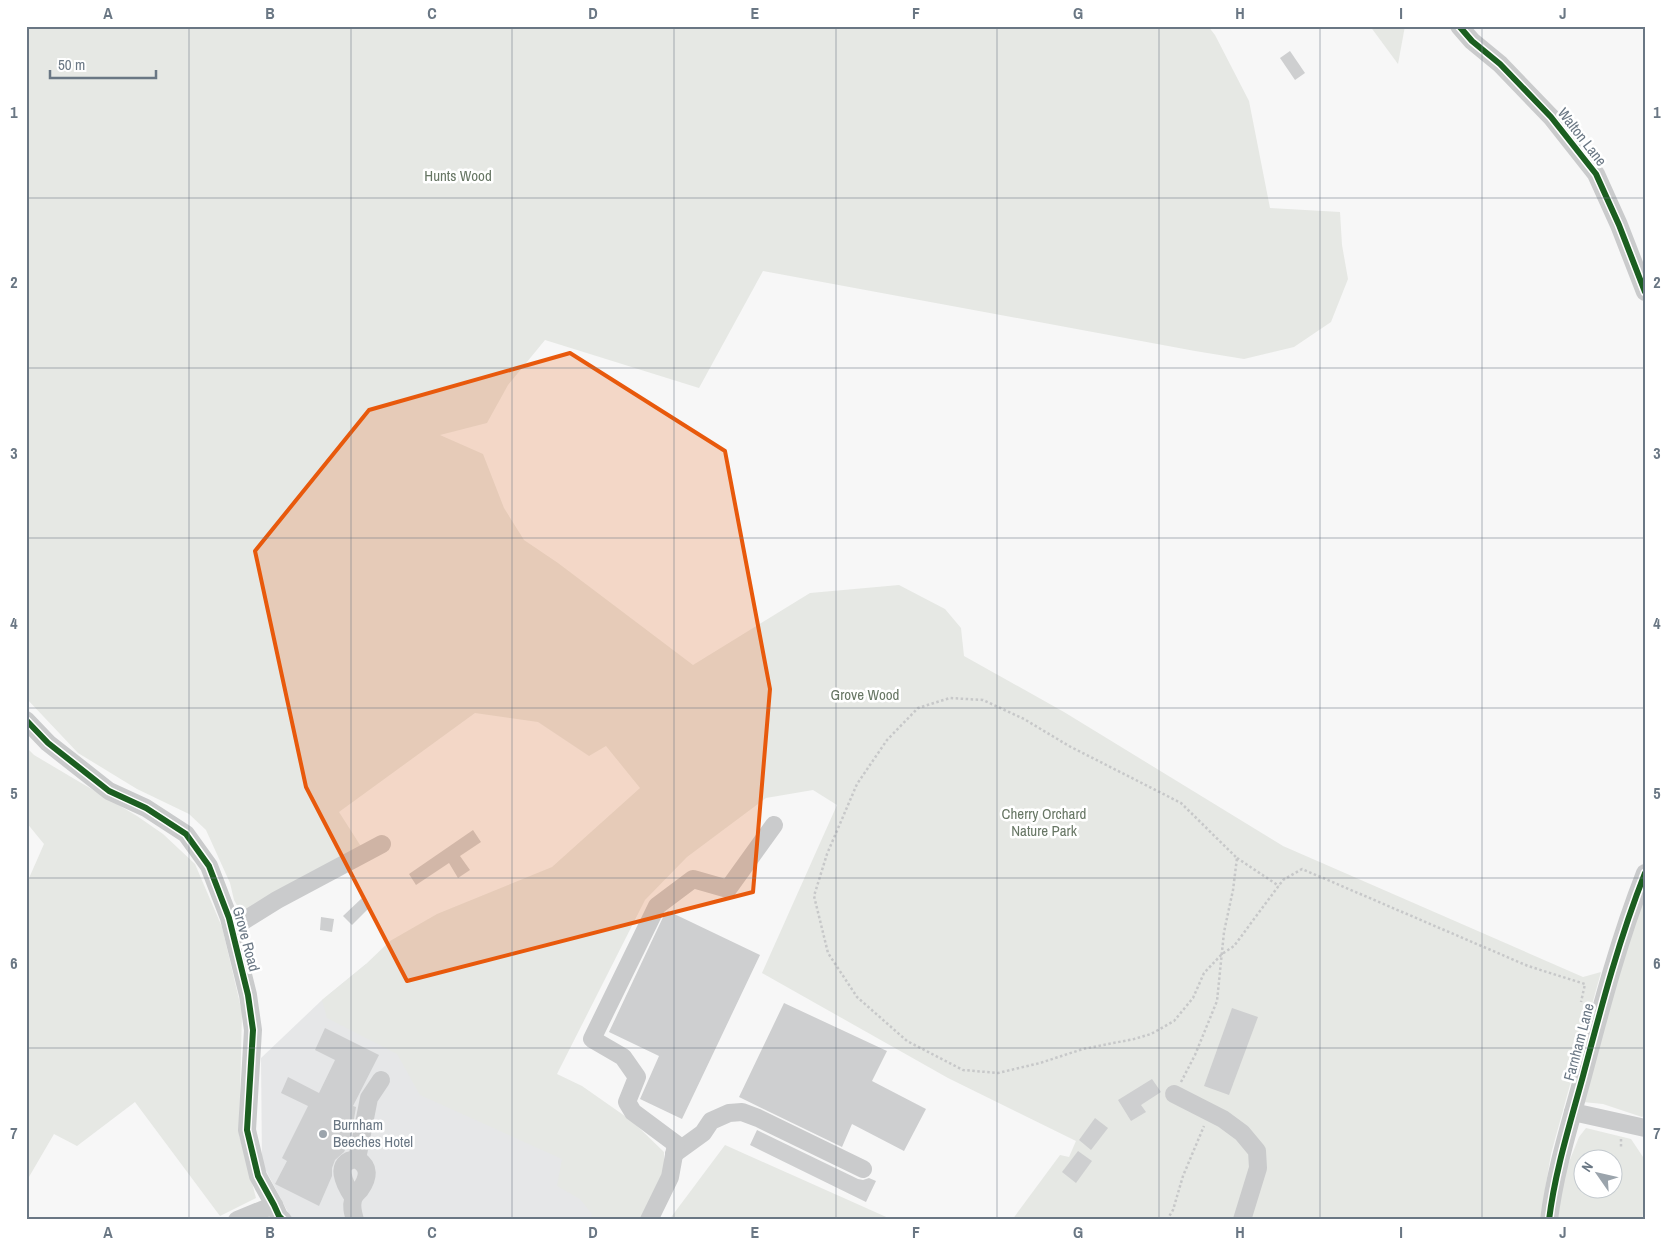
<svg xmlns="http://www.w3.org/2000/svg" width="1671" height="1246" font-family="'Archivo Narrow',sans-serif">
<rect width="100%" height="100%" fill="#f7f7f7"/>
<path fill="#e6e7e8" d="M366 964 632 1220H292L262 1163 261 1058 322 1000Z"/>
<g fill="#e6e8e4" fill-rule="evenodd">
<path d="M26 26H1208L1215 35 1249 101 1270 208 1340 212 1342 245 1348 279 1331 322 1294 347 1244 359 1195 351 763 271 699 388 545 340 508 385 487 423 440 435 483 454 504 508 524 540 558 563 693 665 810 593 899 585 945 609 961 628 964 656 1064 712 1283 846 1583 977 1601 972 1551 1154 1540 1220H1012L1060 1155 1069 1157 1076 1141 948 1078 762 973 837 805 813 790 766 798 687 857 645 900 557 1074 582 1086 632 1121 664 1152V1171L642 1220H590L592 1214 580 1199 557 1186 562 1159 420 1095 397 1054 327 1018 322 1000 366 964 390 941 437 914 552 867 640 788 606 746 589 756 538 722 475 713 339 812 362 848 244 911 238 907 234 900 230 883 206 830 189 814 137 789 78 753 26 698Z"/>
<path d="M1370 26H1405L1398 64Z"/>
<path d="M26 747 34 755 137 816 163 834 195 864 222 927 242 1012 239 1135 256 1198 220 1216 135 1102 77 1146 54 1134 26 1182V885L44 844 26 822Z"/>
<path d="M1645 892V1115L1642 1117 1603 1104 1583 1102 1597 1046Z"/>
<path d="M1586 1128 1631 1139 1645 1160V1199L1642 1220H1554L1559 1187 1579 1137ZM1584 1158H1614V1188H1584Z"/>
<path d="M725 1145 893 1220H894H669Z"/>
</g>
<g fill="#cecfd0">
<path d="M1290 51 1305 73 1295 80 1280 58Z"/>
<path d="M473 830 481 842 460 856 470 870 458 878 449 863 416 885 409 874Z"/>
<path d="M362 898 370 907 352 925 343 916Z"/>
<path d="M668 911 760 955 682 1119 640 1099 659 1056 609 1032 665 913Z"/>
<path d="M321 917 334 919 332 932 320 930Z"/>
<path d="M784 1003 887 1051 872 1081 926 1109 904 1151 852 1124 842 1147 739 1097Z"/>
<path d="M1232 1008 1258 1017 1229 1095 1204 1086Z"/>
<path d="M325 1028 379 1055 353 1106 356 1107 351 1137 344 1152 335 1160 332 1168V1176L319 1206 275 1184 287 1161 282 1158 308 1106 281 1093 288 1077 319 1093 335 1060 315 1050Z"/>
<path d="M1152 1079 1161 1092 1141 1105 1146 1112 1131 1121 1118 1100Z"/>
<path d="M1095 1118 1108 1128 1091 1150 1079 1140Z"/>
<path d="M757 1130 858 1179 863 1180 869 1178 876 1181 866 1202 750 1145Z"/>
<path d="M1078 1151 1092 1161 1076 1183 1062 1172Z"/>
</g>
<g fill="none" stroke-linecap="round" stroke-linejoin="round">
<g stroke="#c7c8c9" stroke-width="2.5" stroke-dasharray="2.5 2.5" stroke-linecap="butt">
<path d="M1237 858 1279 886"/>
<path d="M1181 1082 1195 1055 1217 1001 1224 932 1233 890 1237 858 1181 803 1069 746 1024 719 983 700 950 698 918 708 887 740 857 784 827 854 814 896 828 953 857 997 907 1041 963 1070 998 1073 1040 1063 1083 1049 1134 1039 1151 1034 1174 1021 1193 998 1204 973 1222 954 1234 946 1283 880 1302 869 1528 966 1585 984 1581 1002"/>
<path d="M1621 1139V1148"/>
<path d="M1167 1220 1173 1210 1183 1176 1204 1126"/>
</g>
<g stroke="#cacbcc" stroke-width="18">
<path d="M1459 26 1472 41 1500 64 1551 117 1596 174 1619 225 1645 292"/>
<path d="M26 720 48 743 109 791 146 808 186 834 209 866 229 918 248 995 253 1030 247 1130 258 1176 274 1205 279 1216 283 1220"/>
<path d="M232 928 277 900 382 844"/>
<path d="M1174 1094 1223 1119 1242 1133 1257 1151 1258 1168 1242 1220"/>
<path d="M1573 1112 1645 1128"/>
<path d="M674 1154 703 1133 711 1121 729 1113 742 1112 758 1118 863 1169"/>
<path d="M357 1159 369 1098 381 1080"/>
<path d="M353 1197C345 1185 332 1161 357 1159 370 1167 369 1177 360 1190 357 1193 354 1195 353 1200 351 1207 353 1213 355 1220"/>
<path d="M237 1220 274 1205"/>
<path d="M649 1220 670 1177 676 1144 633 1112 627 1102 637 1077 623 1057 592 1039 657 906 693 879 728 889 774 825"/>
<path d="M1549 1220C1555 1171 1570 1124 1583 1076 1601 1008 1619 939 1645 873"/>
</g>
<defs>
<g id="cycleway">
<path d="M1459 26 1472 41 1500 64 1551 117 1596 174 1619 225 1645 292"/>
<path d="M26 720 48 743 109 791 146 808 186 834 209 866 229 918 248 995 253 1030 247 1130 258 1176 274 1205 279 1216 283 1220"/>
<path d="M1549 1220C1555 1171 1570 1124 1583 1076 1601 1008 1619 939 1645 873"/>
</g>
</defs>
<use href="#cycleway" stroke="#fff" stroke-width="9"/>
<use href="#cycleway" stroke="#1b5e20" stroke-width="6"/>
</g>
<path fill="#e8590c" fill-opacity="0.2" stroke="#e8590c" stroke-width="4" stroke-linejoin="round" d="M570 353 725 451 770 689 753 892 407 981 306 787 255 551 369 410Z"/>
<path fill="none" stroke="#6a7784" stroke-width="1" stroke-opacity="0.55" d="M189 26V1220M351 26V1220M512 26V1220M674 26V1220M836 26V1220M997 26V1220M1159 26V1220M1320 26V1220M1482 26V1220M26 198H1645M26 368H1645M26 538H1645M26 708H1645M26 878H1645M26 1048H1645"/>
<circle fill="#9ba4ac" stroke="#fff" stroke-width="2" cx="323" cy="1134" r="5"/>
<g text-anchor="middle" stroke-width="5" stroke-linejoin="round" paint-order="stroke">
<g font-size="15" fill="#6a7784" stroke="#fff">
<text transform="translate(1582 137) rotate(52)" y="5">Walton Lane</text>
<text transform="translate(246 939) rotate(75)" y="5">Grove Road</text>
<text transform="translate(1579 1042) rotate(-75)" y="5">Farnham Lane</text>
</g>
<g font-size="15" fill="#677664" stroke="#fff">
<text x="458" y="181">Hunts Wood</text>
<text x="865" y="700">Grove Wood</text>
<text x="1044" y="819">Cherry Orchard<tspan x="1044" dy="17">Nature Park</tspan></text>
</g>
<g font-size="15" fill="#6a7784" stroke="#fff" text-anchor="start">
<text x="333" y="1130">Burnham<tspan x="333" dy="17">Beeches Hotel</tspan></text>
</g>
</g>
<rect width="1671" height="1246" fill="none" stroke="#ffffff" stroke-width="55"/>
<g transform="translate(1598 1174) rotate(304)"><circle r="24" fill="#ffffff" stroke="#c3c9ce"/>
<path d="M0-4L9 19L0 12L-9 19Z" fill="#9ba4ac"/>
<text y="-8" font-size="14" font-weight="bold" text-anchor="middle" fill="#6a7784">N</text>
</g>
<path d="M50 70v8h106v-8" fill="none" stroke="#6a7784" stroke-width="2.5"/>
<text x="58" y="70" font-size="15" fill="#6a7784" stroke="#ffffff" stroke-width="4" paint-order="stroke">50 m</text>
<rect x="28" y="28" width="1616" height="1190" fill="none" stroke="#6a7784" stroke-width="2"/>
<g font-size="16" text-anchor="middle" font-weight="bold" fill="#6a7784">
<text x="108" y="19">A</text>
<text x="270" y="19">B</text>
<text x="432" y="19">C</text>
<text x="593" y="19">D</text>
<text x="755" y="19">E</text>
<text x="916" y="19">F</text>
<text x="1078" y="19">G</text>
<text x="1240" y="19">H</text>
<text x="1401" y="19">I</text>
<text x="1563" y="19">J</text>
<text x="14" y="118">1</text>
<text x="1657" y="118">1</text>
<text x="14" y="288">2</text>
<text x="1657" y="288">2</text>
<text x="14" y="459">3</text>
<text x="1657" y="459">3</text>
<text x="14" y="629">4</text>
<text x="1657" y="629">4</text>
<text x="14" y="799">5</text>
<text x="1657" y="799">5</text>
<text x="14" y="969">6</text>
<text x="1657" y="969">6</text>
<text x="14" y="1139">7</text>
<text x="1657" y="1139">7</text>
<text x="108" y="1238">A</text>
<text x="270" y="1238">B</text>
<text x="432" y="1238">C</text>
<text x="593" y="1238">D</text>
<text x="755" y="1238">E</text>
<text x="916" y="1238">F</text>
<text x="1078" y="1238">G</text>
<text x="1240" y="1238">H</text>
<text x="1401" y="1238">I</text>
<text x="1563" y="1238">J</text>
</g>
</svg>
